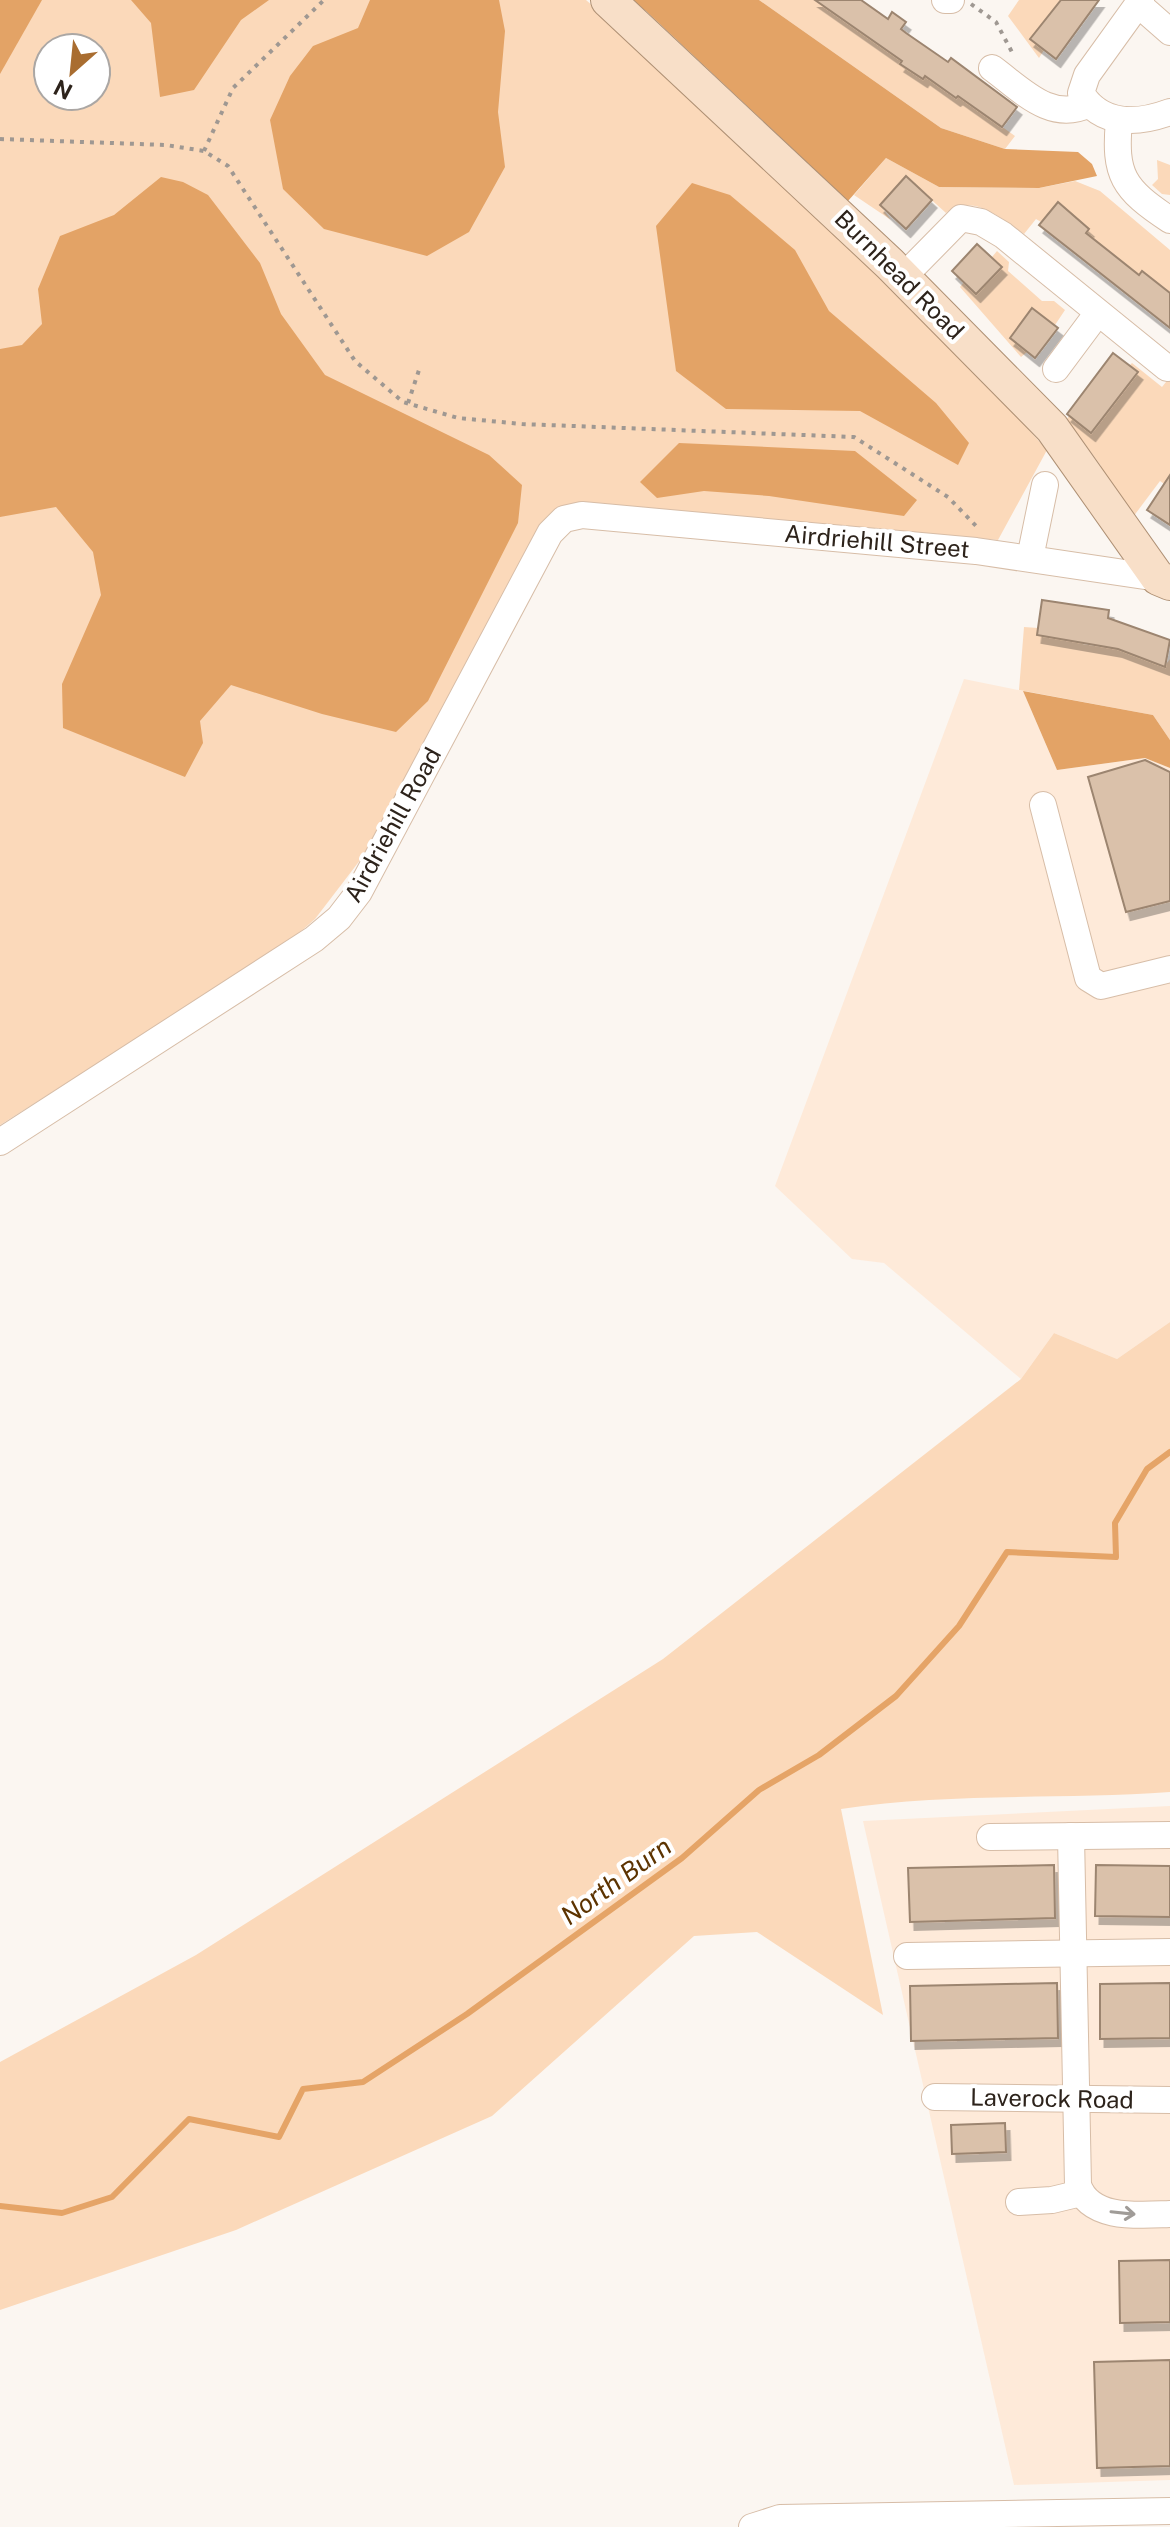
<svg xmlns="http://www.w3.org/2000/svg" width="1170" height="2527" font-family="'Public Sans',sans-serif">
<defs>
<filter id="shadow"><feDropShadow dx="4.5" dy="8" stdDeviation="0" flood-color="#0004"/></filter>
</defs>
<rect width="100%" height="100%" fill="#fbf6f1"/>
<g fill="#feead9">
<path d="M964 679 1023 691 1057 770 1145 758 1170 768V1322L1117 1359 1054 1333 1021 1379 884 1263 852 1259 775 1186Z"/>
<path d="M1170 1806V2480L1014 2485 863 1821Z"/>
</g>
<g fill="#fbd9ba" fill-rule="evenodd">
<path d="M0 0H586C749 140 904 290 1047 450L998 540 606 506C557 506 547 505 528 553L364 855 315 919 283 947 0 1125ZM48 48H96V96H48Z"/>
<path d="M759 0H815L833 12 841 0 847 4 838 17 858 31 867 19 912 47 900 64 922 79 935 62 943 68 933 82 955 98 971 78 973 106 1015 136 1005 149 941 128Z"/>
<path d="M1019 0H1076L1031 39 1044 50 1039 58 1008 16Z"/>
<path d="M886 158 939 187 1039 188 1075 181 1100 191 1170 250V293L1142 271 1128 289 1132 269 1092 238 1075 246 1089 229 1058 203 1041 222 1036 219 1024 234C1001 219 973 192 946 213L906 177 880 205 891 220 854 195Z"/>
<path d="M1157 160 1170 165V195L1162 194 1152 185 1158 179Z"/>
<path d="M997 251 1009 262 1008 271 1042 301H1054L1065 310 1055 325 1032 309 1010 338 1027 352 1021 357 960 287 964 282 976 294 1001 266 992 257Z"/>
<path d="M1132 363 1162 387 1170 377V488L1160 481 1133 517 1098 471 1101 466 1067 419 1069 416 1092 433 1114 404 1095 388 1120 395 1138 373 1129 366Z"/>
<path d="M1024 627 1038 628V635L1082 637V644L1103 647 1105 640 1114 648 1164 667 1170 659V740L1153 715 1019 690Z"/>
<path d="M1170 1322V1792C1061 1800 949 1792 841 1809L883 2015 757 1932 694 1936 492 2116 236 2230 0 2310V2062L196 1955 663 1659 1021 1379 1054 1333 1117 1359Z"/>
</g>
<g fill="#e3a366">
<path d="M0 0H42L0 74Z"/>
<path d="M131 0H269L241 20 194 90 160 97 151 23Z"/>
<path d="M370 0H499L505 31 498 112 505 167 469 232 427 256 324 229 283 189 270 120 290 76 313 46 358 28Z"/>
<path d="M629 0H759L941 128 1005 149 1078 152 1092 164 1097 176 1039 188 939 187 886 158 848 201 646 11Z"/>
<path d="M161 177 183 182 208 195 260 263 281 314 325 375 489 455 522 485 518 523 428 701 396 732 322 714 231 685 200 721 203 743 185 777 63 728 62 684 101 595 93 552 56 507 0 517V349L22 345 42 324 38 289 60 236 114 215Z"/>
<path d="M692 183 730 195 795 250 829 311 936 403 969 443 958 465 860 411 726 409 676 371 656 226Z"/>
<path d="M679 443 855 451 917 500 904 516 769 496 704 491 657 498 640 482Z"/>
<path d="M1023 691 1153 715 1170 740V768L1145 758 1057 770Z"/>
</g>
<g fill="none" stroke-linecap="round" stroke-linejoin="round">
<path stroke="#e5a467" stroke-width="6" d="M0 2206 62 2213 112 2197 189 2119 279 2137 303 2089 363 2082 467 2014 682 1858 759 1790 819 1755 896 1696 959 1626 1007 1552 1116 1557 1115 1523 1147 1469 1170 1452"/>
</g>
<g fill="#dac1aa" stroke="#9c8570" stroke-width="2" filter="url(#shadow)">
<path d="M815 0H861L888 19 892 12 906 22 901 29 906 33 948 62 951 58 1017 107 1002 127 958 96 956 98 925 76 923 79 900 64 902 61Z"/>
<path d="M1061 0H1099L1056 59 1030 39Z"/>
<path d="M906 176 932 200 906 229 880 205Z"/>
<path d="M1058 202 1089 229 1086 233 1139 275 1142 271 1170 293V328L1039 225Z"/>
<path d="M977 244 1002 267 976 294 952 271Z"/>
<path d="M1032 308 1058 328 1035 358 1010 338Z"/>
<path d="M1113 353 1138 372 1091 433 1067 414Z"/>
<path d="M1170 475V525L1147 510Z"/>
<path d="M1042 600 1109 610 1108 618 1170 640 1165 667 1118 649 1037 635Z"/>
<path d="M1145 760 1170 772V901L1126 912 1088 777Z"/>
<path d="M1054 1865 1055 1918 910 1922 908 1868Z"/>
<path d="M1096 1865 1170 1866V1917L1095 1916Z"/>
<path d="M1057 1983 1058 2038 911 2041 910 1986Z"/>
<path d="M1170 1983V2038L1100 2039V1984Z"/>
<path d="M1005 2123 1006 2152 952 2154 951 2125Z"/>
<path d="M1170 2260V2322L1120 2323 1119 2261Z"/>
<path d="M1170 2360V2466L1097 2468 1094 2362Z"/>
</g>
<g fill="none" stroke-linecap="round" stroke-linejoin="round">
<defs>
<g id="minor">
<path d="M945 0H951"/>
<path d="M1141 0 1087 75 1081 93C1101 126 1138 124 1170 112"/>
<path d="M1138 4 1170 32"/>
<path d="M992 68C1022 90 1051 123 1089 104"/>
<path d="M1119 121C1114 175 1123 189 1170 220"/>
<path d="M903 277 961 218 981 222 1003 235 1167 368"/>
<path d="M1056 369 1097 314"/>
<path d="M1030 558 1045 485"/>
<path d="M1043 805 1088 978 1101 986 1170 969"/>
<path d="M0 1142 314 939 339 918 359 892 550 533 564 519 582 515 976 551 1158 578"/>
<path d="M1071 1836 1078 2185C1090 2221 1141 2215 1170 2214"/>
<path d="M990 1837 1170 1835"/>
<path d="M907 1956 1170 1952"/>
<path d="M935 2097 1170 2100"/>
<path d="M1019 2202 1052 2200 1081 2193"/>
<path d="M752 2527 780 2518 1170 2511"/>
</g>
<path id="major" d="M608 0 890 264 1052 428 1158 578 1170 583"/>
</defs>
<use href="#minor" stroke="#d7bda7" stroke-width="28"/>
<use href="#major" stroke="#ae9074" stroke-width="36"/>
<g stroke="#9f9892" stroke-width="4" stroke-dasharray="4 6" stroke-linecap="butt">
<path d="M971 4 996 22 1013 54"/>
<path d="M0 139 166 145 204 151 228 166 355 361 403 402 458 418 522 424 854 437 948 497 978 528"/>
<path d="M204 151 233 88 324 0"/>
<path d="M408 403 420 367"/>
</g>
<use href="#minor" stroke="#fff" stroke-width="26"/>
<use href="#major" stroke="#f8dfc8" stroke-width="34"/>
</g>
<defs><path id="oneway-shaft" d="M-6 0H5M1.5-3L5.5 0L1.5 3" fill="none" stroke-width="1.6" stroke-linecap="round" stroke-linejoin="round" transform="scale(2)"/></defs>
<use stroke="#a09c98" href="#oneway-shaft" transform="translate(1123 2213) rotate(6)"/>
<g text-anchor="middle" stroke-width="8" stroke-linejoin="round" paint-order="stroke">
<g font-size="24" fill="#2d231b" stroke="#fff">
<text transform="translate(899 275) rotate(45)" y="8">Burnhead Road</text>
<text transform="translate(877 542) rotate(5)" y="8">Airdriehill Street</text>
<text transform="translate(393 825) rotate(-61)" y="8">Airdriehill Road</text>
<text transform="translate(1052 2099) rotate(1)" y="8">Laverock Road</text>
</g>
<g font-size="26" font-style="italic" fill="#5c3300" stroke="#fff">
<text transform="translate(616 1881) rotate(-36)" y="9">North Burn</text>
</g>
</g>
<g transform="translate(72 72) rotate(207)"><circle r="38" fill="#ffffff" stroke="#aba7a4" stroke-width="2"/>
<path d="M0-6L14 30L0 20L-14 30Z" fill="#a96d30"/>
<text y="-12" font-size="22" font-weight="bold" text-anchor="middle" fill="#2d231b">N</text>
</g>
</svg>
